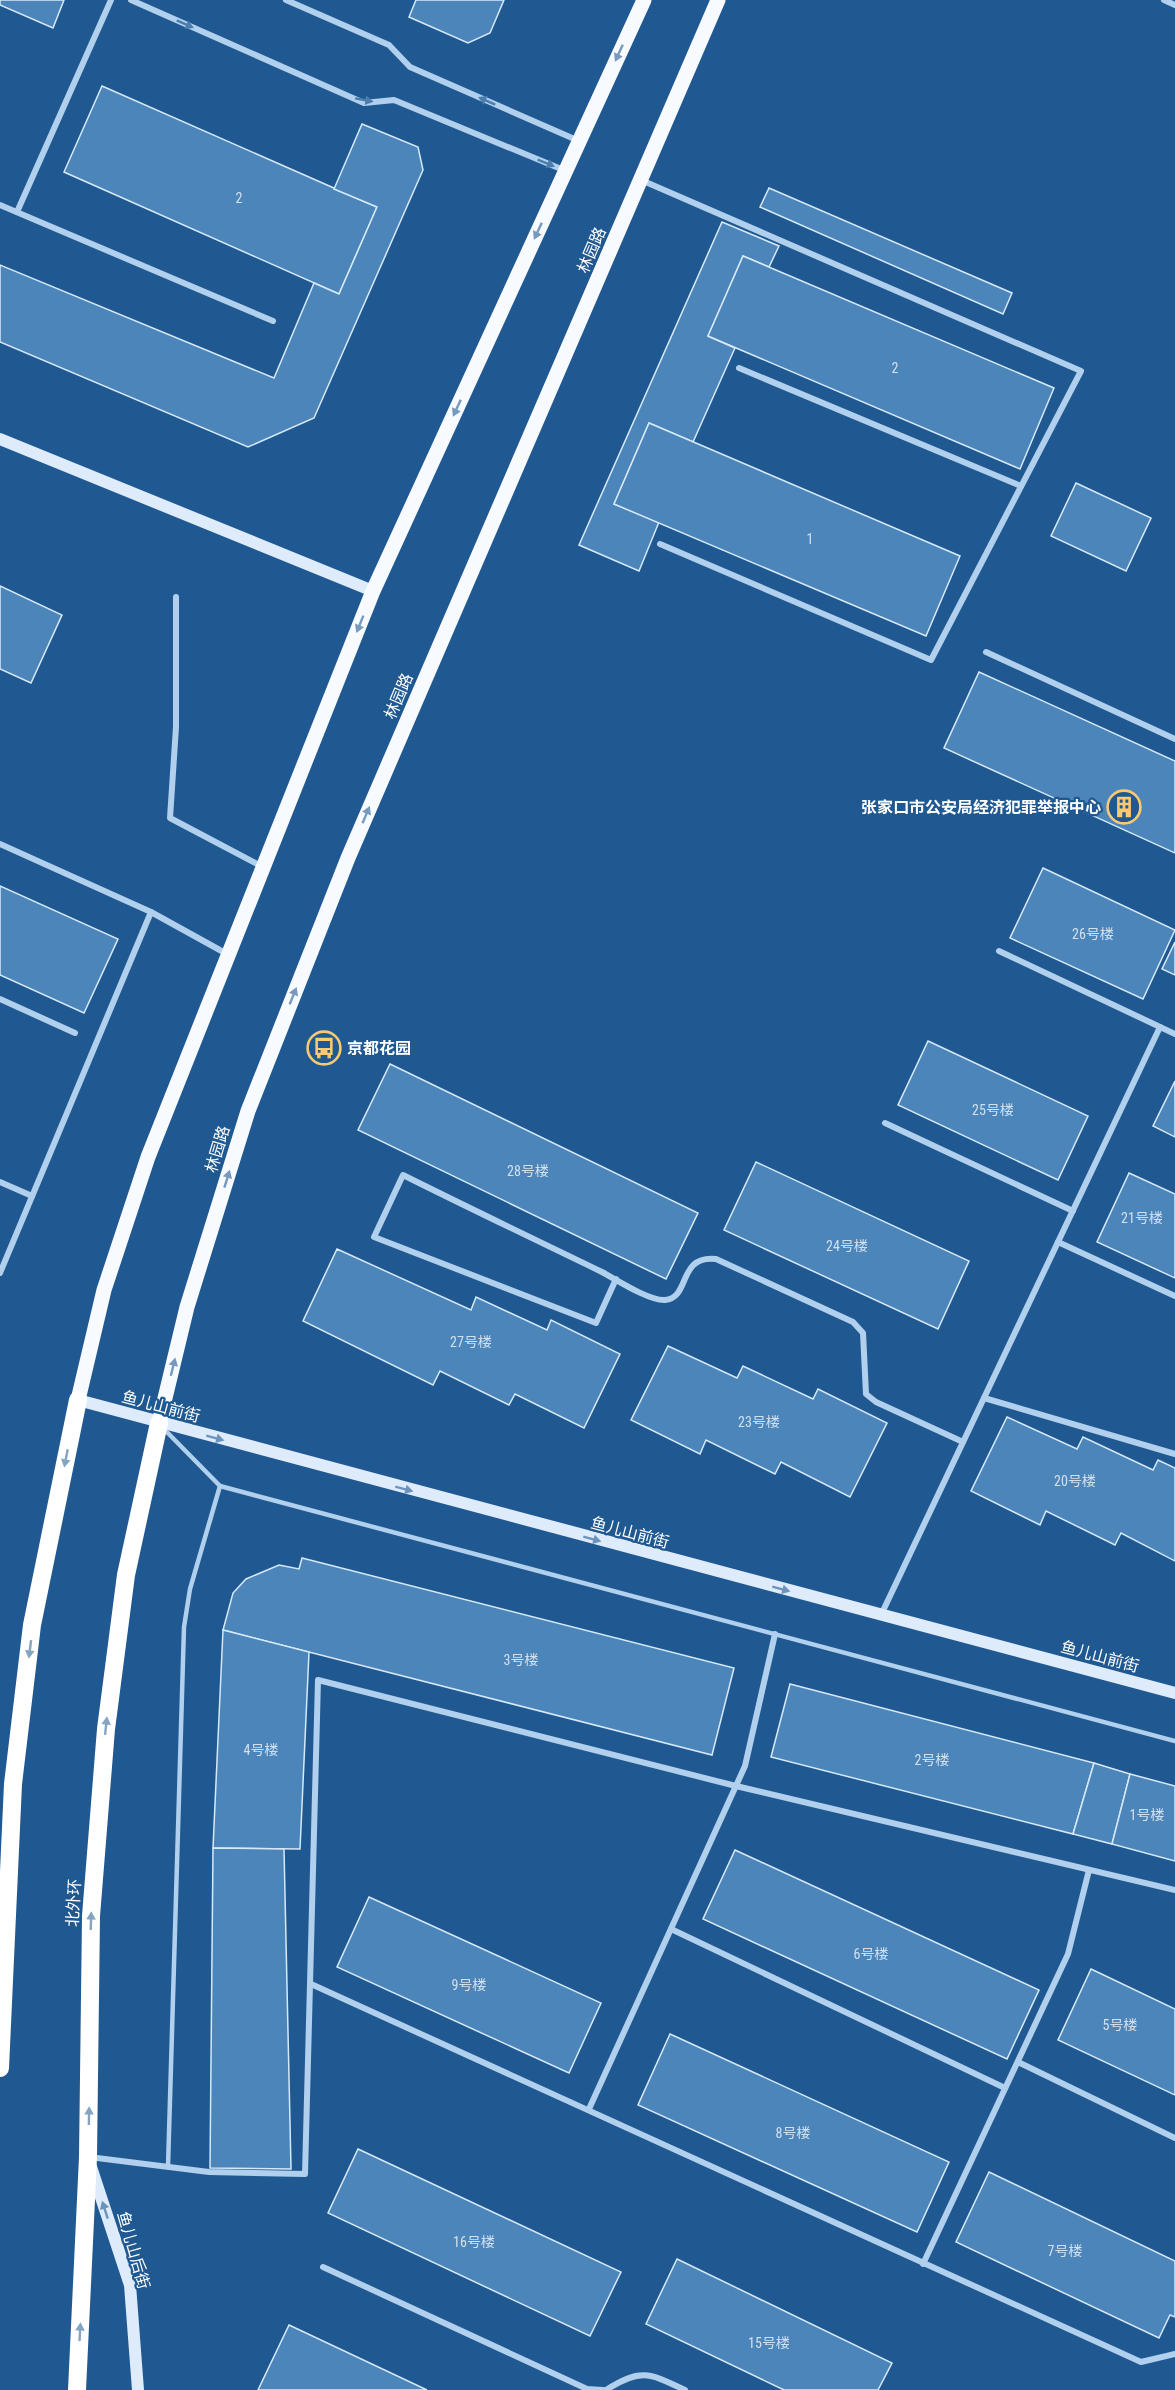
<svg xmlns="http://www.w3.org/2000/svg" width="1175" height="2390" font-family="'Roboto Condensed','Noto Sans SC',sans-serif">
<rect width="100%" height="100%" fill="#205991"/>
<g fill="#4c85b9" stroke="#d6e9f9" stroke-width="1.5">
<path d="M0 0H64L53 28 0 5Z"/>
<path d="M416 0H504L490 33 468 43 409 17Z"/>
<path d="M102 86 377 207 339 294 64 172Z"/>
<path d="M362 124 418 147 423 170 314 418 248 447 0 342V265L274 378 314 283 339 294 377 207 334 189Z"/>
<path d="M769 188 1012 293 1003 314 760 207Z"/>
<path d="M722 222 779 246 769 267 743 256 708 336 735 348 693 442 649 423 614 504 659 522 639 571 579 545Z"/>
<path d="M743 256 1054 388 1020 469 708 336Z"/>
<path d="M649 423 960 556 926 636 614 504Z"/>
<path d="M1076 483 1151 518 1126 571 1051 536Z"/>
<path d="M0 586 62 615 31 683 0 669Z"/>
<path d="M979 672 1175 761V853L944 748Z"/>
<path d="M1043 868 1175 930 1143 999 1010 938Z"/>
<path d="M0 886 118 939 84 1013 0 975Z"/>
<path d="M1175 942V975L1162 969Z"/>
<path d="M928 1041 1088 1116 1058 1180 898 1105Z"/>
<path d="M390 1064 698 1213 666 1279 358 1130Z"/>
<path d="M1175 1081V1137L1153 1126Z"/>
<path d="M756 1162 969 1261 938 1329 724 1230Z"/>
<path d="M1129 1173 1175 1194V1278L1097 1242Z"/>
<path d="M337 1249 471 1310 476 1297 547 1330 551 1320 620 1354 584 1428 515 1394 509 1405 440 1371 433 1385 303 1321Z"/>
<path d="M668 1346 737 1378 743 1366 813 1399 818 1389 887 1423 850 1497 781 1462 775 1474 706 1440 700 1454 631 1420Z"/>
<path d="M1007 1417 1077 1449 1083 1437 1153 1470 1158 1460 1175 1468V1561L1121 1533 1115 1545 1046 1511 1040 1525 971 1491Z"/>
<path d="M302 1558 734 1668 712 1755 223 1630 233 1593 246 1579 279 1565 299 1569Z"/>
<path d="M223 1630 309 1652 300 1849 213 1848Z"/>
<path d="M790 1684 1094 1763 1073 1834 771 1757Z"/>
<path d="M1094 1763 1130 1774 1112 1844 1073 1834Z"/>
<path d="M1130 1774 1175 1786V1861L1112 1844Z"/>
<path d="M213 1848 284 1849 291 2169 210 2168Z"/>
<path d="M735 1850 1039 1990 1007 2059 703 1919Z"/>
<path d="M369 1897 601 2003 569 2073 337 1967Z"/>
<path d="M1091 1969 1175 2009V2095L1058 2040Z"/>
<path d="M670 2034 949 2162 917 2232 638 2105Z"/>
<path d="M358 2149 621 2272 590 2336 328 2213Z"/>
<path d="M989 2172 1175 2261V2317L1170 2315 1159 2338 956 2242Z"/>
<path d="M677 2259 892 2363 878 2390H784L646 2324Z"/>
<path d="M289 2325 427 2390H258Z"/>
</g>
<g fill="none" stroke-linecap="round" stroke-linejoin="round">
<g stroke="#b0d0ed" stroke-width="4.5">
<path d="M162 1427 220 1486 190 1589 184 1627 168 2167"/>
<path d="M220 1486 1175 1741"/>
</g>
<g stroke="#b0d0ed" stroke-width="6">
<path d="M131 0 364 103 394 100 566 171"/>
<path d="M286 0 389 45 410 67 579 141"/>
<path d="M1164 0 1175 5"/>
<path d="M641 180 1081 371 931 660 660 544"/>
<path d="M0 205 273 321"/>
<path d="M17 212 111 0"/>
<path d="M739 368 1021 486"/>
<path d="M176 597V727L170 818 261 866"/>
<path d="M986 652 1175 739"/>
<path d="M0 844 151 912"/>
<path d="M999 951 1175 1034"/>
<path d="M0 999 75 1033"/>
<path d="M885 1123 1073 1211"/>
<path d="M0 1182 32 1196"/>
<path d="M1058 1242 1175 1296"/>
<path d="M0 1273 151 912 227 954"/>
<path d="M616 1279 596 1323 374 1237 403 1175C469 1208 536 1240 602 1272 617 1280 649 1301 665 1300 691 1298 677 1255 716 1259L853 1322 863 1333 866 1394 876 1402 963 1442"/>
<path d="M984 1398 1175 1454"/>
<path d="M881 1615 1160 1027"/>
<path d="M671 1929 1005 2088"/>
<path d="M311 1984 1141 2362 1175 2354"/>
<path d="M1018 2062 1175 2138"/>
<path d="M589 2109 745 1766 775 1634"/>
<path d="M89 2157 209 2172 305 2174 318 1680 736 1786 1175 1890"/>
<path d="M923 2264 1068 1954 1089 1870"/>
<path d="M323 2267 587 2389 603 2390"/>
<path d="M606 2390C641 2368 649 2373 685 2390"/>
</g>
<g stroke="#ddebfa" stroke-width="12">
<path d="M0 439 373 591"/>
<path d="M78 1400 1175 1693"/>
<path d="M91 2167 130 2285 138 2390"/>
</g>
<g stroke="#f7faff" stroke-width="15">
<path d="M78 1400 104 1290 148 1157 373 591 644 0"/>
<path d="M159 1423 187 1307 248 1111 348 858 718 0"/>
</g>
<g stroke="#fff" stroke-width="18">
<path d="M0 2068 13 1784 32 1625 78 1400"/>
<path d="M77 2390 88 2157 91 1916 106 1729 126 1575 159 1423"/>
</g>
</g>
<defs><path id="oneway-solid" d="M-6-.8H1V-3.2L6.5 0L1 3.2V.8H-6Z" transform="scale(1.5)"/></defs>
<g fill="#4b7dad">
<use href="#oneway-solid" transform="translate(185 24) rotate(24)"/>
<use href="#oneway-solid" transform="translate(364 100) rotate(10)"/>
<use href="#oneway-solid" transform="translate(487 101) rotate(-156)"/>
<use href="#oneway-solid" transform="translate(546 163) rotate(22)"/>
</g>
<g fill="#7699bd">
<use href="#oneway-solid" transform="translate(619 53) rotate(115)"/>
<use href="#oneway-solid" transform="translate(538 231) rotate(115)"/>
<use href="#oneway-solid" transform="translate(457 408) rotate(115)"/>
<use href="#oneway-solid" transform="translate(360 624) rotate(112)"/>
<use href="#oneway-solid" transform="translate(366 815) rotate(-67)"/>
<use href="#oneway-solid" transform="translate(293 996) rotate(-68)"/>
<use href="#oneway-solid" transform="translate(227 1179) rotate(-73)"/>
<use href="#oneway-solid" transform="translate(173 1367) rotate(-76)"/>
</g>
<g fill="#6c93bb">
<use href="#oneway-solid" transform="translate(215 1438) rotate(15)"/>
<use href="#oneway-solid" transform="translate(404 1489) rotate(15)"/>
<use href="#oneway-solid" transform="translate(592 1539) rotate(15)"/>
<use href="#oneway-solid" transform="translate(781 1589) rotate(15)"/>
<use href="#oneway-solid" transform="translate(105 2210) rotate(-108)"/>
</g>
<g fill="#84a4c2">
<use href="#oneway-solid" transform="translate(66 1458) rotate(101)"/>
<use href="#oneway-solid" transform="translate(30 1649) rotate(97)"/>
<use href="#oneway-solid" transform="translate(106 1726) rotate(-84)"/>
<use href="#oneway-solid" transform="translate(91 1921) rotate(-88)"/>
<use href="#oneway-solid" transform="translate(89 2116) rotate(-89)"/>
<use href="#oneway-solid" transform="translate(80 2332) rotate(-87)"/>
</g>
<defs>
<symbol id="building-ring" viewBox="-11 -11 22 22"><circle r="9.5" fill="#205991" stroke="#fbc971" stroke-width="1.5"/><path d="M-4-6H4V6H1V3H-1V6H-4ZM-2.5-4.3h1.7v1.8h-1.7ZM.8-4.3h1.7v1.8H.8ZM-2.5-1h1.7V.8h-1.7ZM.8-1h1.7V.8H.8Z" fill="#fbc971"/></symbol>
<symbol id="bus-ring" viewBox="-11 -11 22 22"><circle r="9.5" fill="#205991" stroke="#fbc971" stroke-width="1.5"/><path d="M-5-6H5V4H4V6H2V4H-2V6H-4V4H-5ZM-3.5-4V0h7V-4ZM-3.5 1.2v1.5H-2V1.2ZM2 1.2v1.5H3.5V1.2Z" fill="#fbc971"/></symbol>
</defs>
<g fill-rule="evenodd">
<use href="#building-ring" x="1105" y="788" width="38" height="38"/>
<use href="#bus-ring" x="305" y="1029" width="38" height="38"/>
</g>
<g text-anchor="middle" stroke-width="4.5" stroke-linejoin="round" paint-order="stroke">
<g font-size="14" fill="#d2e0ee">
<text x="239" y="203">2</text>
<text x="895" y="373">2</text>
<text x="810" y="544">1</text>
<text x="1093" y="939">26号楼</text>
<text x="993" y="1115">25号楼</text>
<text x="528" y="1176">28号楼</text>
<text x="1142" y="1223">21号楼</text>
<text x="847" y="1251">24号楼</text>
<text x="471" y="1347">27号楼</text>
<text x="759" y="1427">23号楼</text>
<text x="1075" y="1486">20号楼</text>
<text x="521" y="1665">3号楼</text>
<text x="261" y="1755">4号楼</text>
<text x="932" y="1765">2号楼</text>
<text x="1147" y="1820">1号楼</text>
<text x="871" y="1959">6号楼</text>
<text x="469" y="1990">9号楼</text>
<text x="1120" y="2030">5号楼</text>
<text x="793" y="2138">8号楼</text>
<text x="474" y="2247">16号楼</text>
<text x="1065" y="2256">7号楼</text>
<text x="769" y="2348">15号楼</text>
</g>
<g font-size="16" fill="#fff" stroke="#205991">
<text transform="translate(591 250) rotate(-67)" y="6">林园路</text>
<text transform="translate(398 696) rotate(-67)" y="6">林园路</text>
<text transform="translate(217 1149) rotate(-73)" y="6">林园路</text>
<text transform="translate(161 1406) rotate(15)" y="6">鱼儿山前街</text>
<text transform="translate(630 1532) rotate(15)" y="6">鱼儿山前街</text>
<text transform="translate(1100 1656) rotate(15)" y="6">鱼儿山前街</text>
<text transform="translate(73 1903) rotate(-87)" y="6">北外环</text>
<text transform="translate(134 2250) rotate(74)" y="6">鱼儿山后街</text>
</g>
<g font-size="16" font-weight="bold" fill="#fff" stroke="#205991" text-anchor="end">
<text x="1101" y="813">张家口市公安局经济犯罪举报中心</text>
<text x="347" y="1054" text-anchor="start">京都花园</text>
</g>
</g>
</svg>
